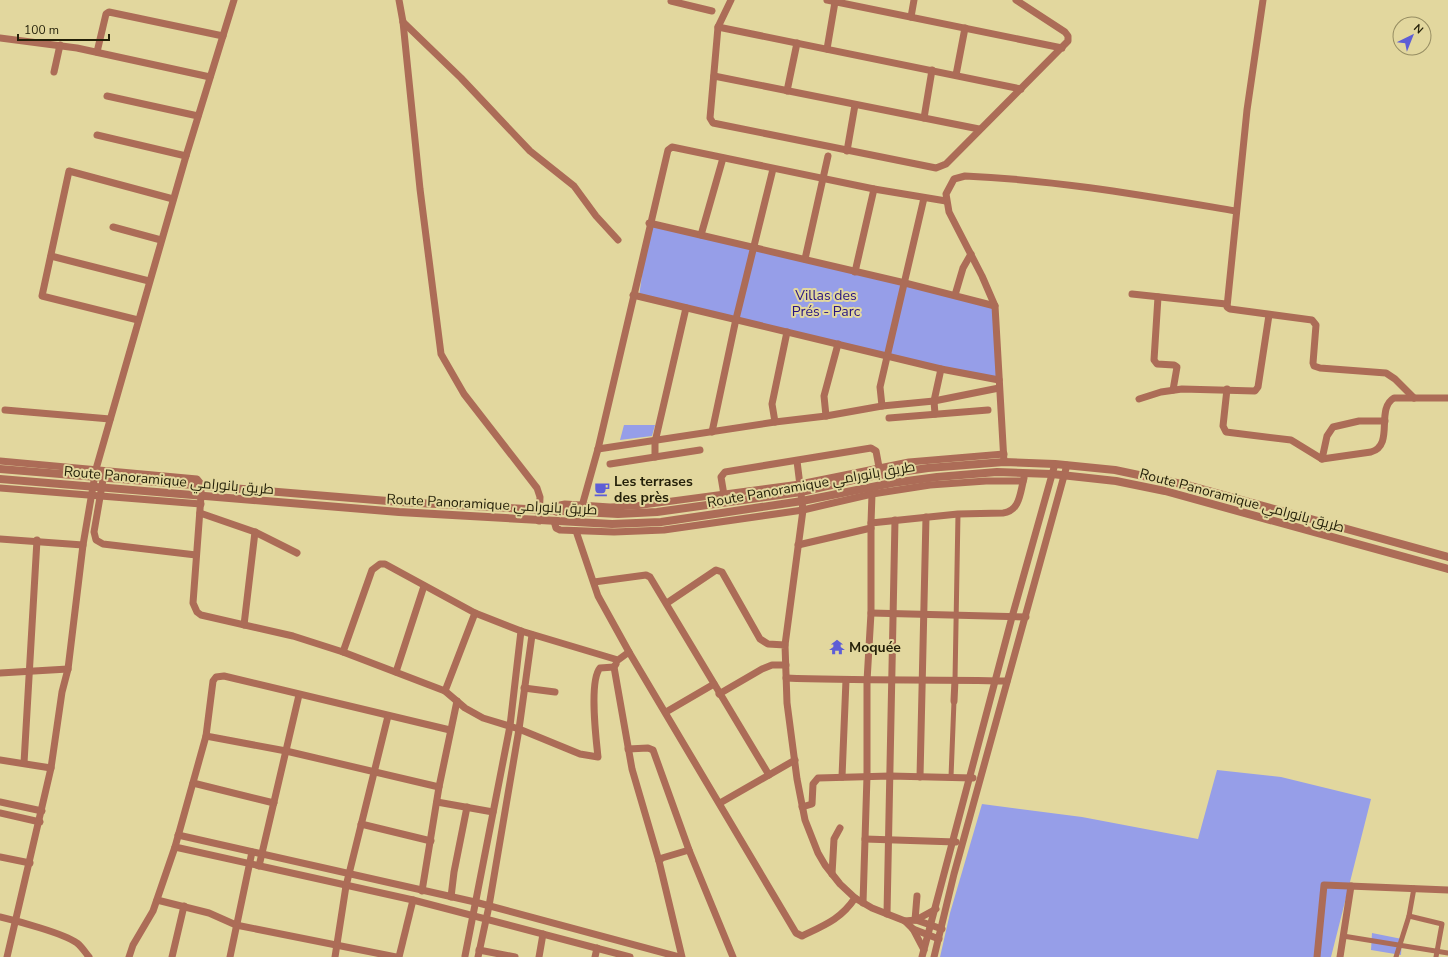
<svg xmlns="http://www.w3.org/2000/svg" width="1448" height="957" font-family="'Nunito Sans',Cairo,sans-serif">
<rect width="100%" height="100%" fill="#e2d79e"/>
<g fill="#969ee8">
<path d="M649 223 995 306 999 380 639 297Z"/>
<path d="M624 425H655L652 436 620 440Z"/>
<path d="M1217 770 1281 777 1371 799 1331 957H940L950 913 982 804 1082 817 1198 839Z"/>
<path d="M1372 933 1402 939 1401 955 1371 950Z"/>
</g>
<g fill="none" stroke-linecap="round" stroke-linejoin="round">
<g stroke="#ac6c57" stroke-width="5">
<path d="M955 680 958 514"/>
<path d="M951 777 954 701"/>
<path d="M1409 916 1442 924 1436 957"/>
<path d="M1343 936 1448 953"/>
<path d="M1396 957 1409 916 1414 888"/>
</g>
<g stroke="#ac6c57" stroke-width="7">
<path d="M399 0 403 22 420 189 441 354 464 394 537 488 540 497 539 521"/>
<path d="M731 0 718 27 710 118 713 123 936 168 946 164 1068 41V36L1065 32 1016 0"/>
<path d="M827 0 1062 48"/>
<path d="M1263 0 1247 110 1227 307 1230 309 1312 320 1316 325 1313 363 1314 366 1320 368 1386 373 1395 379 1414 398"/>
<path d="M671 1 712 11"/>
<path d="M911 17 914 0"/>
<path d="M403 22 461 78 530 151 574 186 596 216 618 240"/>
<path d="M718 27 1021 89"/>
<path d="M0 38 77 48 210 77"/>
<path d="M827 49 835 2"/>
<path d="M97 52 106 14 109 12 223 36"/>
<path d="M54 72 60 45"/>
<path d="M956 75 965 28"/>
<path d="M714 76 979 129"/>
<path d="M787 91 797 43"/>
<path d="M107 96 198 116"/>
<path d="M924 118 932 70"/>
<path d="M97 135 186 156"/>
<path d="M847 151 855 105"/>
<path d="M649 223 905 283 995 306"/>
<path d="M113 227 161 240"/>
<path d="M701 235 723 158"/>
<path d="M51 256 149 281"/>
<path d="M805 259 828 156"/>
<path d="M855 272 874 189"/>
<path d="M1132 294 1226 304"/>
<path d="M633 295 941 369 999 380"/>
<path d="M955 295 963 268 971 254"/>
<path d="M1158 297 1154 360 1157 364 1174 365 1177 367 1173 390"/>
<path d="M138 320 42 296 69 171 173 199"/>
<path d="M1227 389 1223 426 1226 432 1291 440 1322 459 1371 452C1395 445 1375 409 1394 398H1448"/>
<path d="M1139 399 1161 392 1182 389 1255 391 1258 387 1269 315"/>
<path d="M882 406 880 387 924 198"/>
<path d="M5 410 110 419"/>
<path d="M935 414 934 401 941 369"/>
<path d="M826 416 824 396 838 344"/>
<path d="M889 418 988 410"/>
<path d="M775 422 772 404 787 332"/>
<path d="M712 432 736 319 773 169"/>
<path d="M598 449 775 422 826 416 882 406 934 401 999 388"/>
<path d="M655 457V442L686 308"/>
<path d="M1322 459 1327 436 1333 427 1359 421H1385"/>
<path d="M0 461 197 479 201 484V496L193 603 197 612 201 615 293 636 343 652 445 691 465 708 483 718 519 729 580 754 598 757C596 739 589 681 600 668L614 667"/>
<path d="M1004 462 995 306 982 276 949 212 946 194 954 179 965 176C1057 180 1146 196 1236 211"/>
<path d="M610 464 700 450"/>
<path d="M104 474 94 532 96 540 103 544 196 555"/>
<path d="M0 488 201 504"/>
<path d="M872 494 871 523 958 514 1003 513C1020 511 1020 493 1024 478"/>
<path d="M724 495 721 477 725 472 871 448 876 451 879 467"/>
<path d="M582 506 598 449 668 150 672 147 874 189 946 201"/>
<path d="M556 512 560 505 565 504 610 507 635 506 800 484 909 462 1004 454"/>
<path d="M200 513 255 532 297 553"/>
<path d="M554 521 556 528 560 530 614 532 664 530 803 510 872 494 930 485 986 481H1023"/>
<path d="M576 531 598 596 629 652 796 933 802 936C825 925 841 919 855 898"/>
<path d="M0 539 83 545"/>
<path d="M798 545 871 528"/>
<path d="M594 582 646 575 650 577 769 775"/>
<path d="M667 603 716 570 722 572 760 639 768 644 785 645 787 703 797 779 805 820 818 853 825 865 840 884 855 898 872 908 905 921 913 929 924 950"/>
<path d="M871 613 1026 617"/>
<path d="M244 625 255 532"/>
<path d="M785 645 803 510 797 461"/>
<path d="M343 652 372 570 380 564H385L475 613 521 631 618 660 629 652"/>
<path d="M616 664 614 667 632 769 659 861"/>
<path d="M396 672 424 586"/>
<path d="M0 673 68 669"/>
<path d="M786 678C859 681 933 679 1007 681"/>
<path d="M524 688 555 692"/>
<path d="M445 691 475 613"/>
<path d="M719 694 762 669 772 665H786"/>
<path d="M954 701 955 680"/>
<path d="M666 712 714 684"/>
<path d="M206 736 286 751 439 787"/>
<path d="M628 749 648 748 653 750 689 850 733 957"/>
<path d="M0 760 51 768"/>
<path d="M24 763 37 540"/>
<path d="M842 777 846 680"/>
<path d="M920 777 926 517"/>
<path d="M193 783 274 803"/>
<path d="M0 802 42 811"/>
<path d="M437 802 493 812"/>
<path d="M720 803 795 760"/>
<path d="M802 807 812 804 813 784 818 778 890 776 973 778"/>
<path d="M0 813 40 822"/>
<path d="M361 824 431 841"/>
<path d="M178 835 475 902 679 957"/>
<path d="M865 839 956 842"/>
<path d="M175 847 413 900 630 957"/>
<path d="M0 857 30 863"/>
<path d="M259 866 299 695"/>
<path d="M832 874 834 839 840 828"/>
<path d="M422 891 439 787 457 701"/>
<path d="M451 897 454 872 467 807"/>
<path d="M157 900 209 913 236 925 396 957"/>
<path d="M863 903 867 776V681L871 613V523"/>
<path d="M887 914 895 520"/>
<path d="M0 917C17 921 63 933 77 943 82 947 85 952 89 957"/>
<path d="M915 920 917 896"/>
<path d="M916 920 942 929"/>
<path d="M905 921 916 920 936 909"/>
<path d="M913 929 939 939"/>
<path d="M479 950 515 957"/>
<path d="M465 956 510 726 521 631"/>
<path d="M7 957 51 768 62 692 68 669 83 545 96 469 186 156 234 0"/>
<path d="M129 957 133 945 153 911 175 847 206 736 213 681 216 677 224 676 450 730"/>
<path d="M172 957 184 906"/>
<path d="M230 957 252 852"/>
<path d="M335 957 346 886 388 716"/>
<path d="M399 957 413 900"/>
<path d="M478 957 489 906 519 729 532 635"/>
<path d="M539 957 543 934"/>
<path d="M595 957 597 948"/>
<path d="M682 957 659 861 662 858 689 850"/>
<path d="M922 957 1012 617 1055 464"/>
<path d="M934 957 954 874 1067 465"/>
<path d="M1317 957 1324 885 1448 890"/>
<path d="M1340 957 1351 886"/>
</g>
<g stroke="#ac6c57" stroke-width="8">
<path d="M0 469 400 502 618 514 657 512 801 492 866 477 928 468 1004 462 1055 464 1115 470 1191 486 1448 557"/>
<path d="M0 479 399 512 612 524 661 522 802 501 892 483 937 477 997 472 1052 474 1116 481 1165 491 1448 569"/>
</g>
</g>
<defs>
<symbol id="cafe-bare" viewBox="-9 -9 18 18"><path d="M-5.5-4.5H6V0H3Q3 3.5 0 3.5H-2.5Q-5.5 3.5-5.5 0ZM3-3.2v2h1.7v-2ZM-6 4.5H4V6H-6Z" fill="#5e5ed6" stroke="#e2d79e" stroke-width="2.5" paint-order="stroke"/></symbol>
<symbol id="temple-bare" viewBox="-9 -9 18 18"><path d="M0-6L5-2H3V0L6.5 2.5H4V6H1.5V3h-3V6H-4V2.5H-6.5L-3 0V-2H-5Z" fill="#5e5ed6" stroke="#e2d79e" stroke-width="2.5" paint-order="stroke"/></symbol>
</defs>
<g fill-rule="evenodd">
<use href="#cafe-bare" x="591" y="478" width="22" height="22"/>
<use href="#temple-bare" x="826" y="636" width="22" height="22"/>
</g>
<g text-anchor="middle" stroke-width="4" stroke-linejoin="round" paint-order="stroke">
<g font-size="14" fill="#281581" stroke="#e2d79e">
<text x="826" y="300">Villas des<tspan x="826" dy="16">Prés - Parc</tspan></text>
</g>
<g font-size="14" fill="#231f08" stroke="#e2d79e">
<text transform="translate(169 480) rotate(5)" y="5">Route Panoramique طريق بانورامي</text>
<text transform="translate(811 484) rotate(-10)" y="5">Route Panoramique طريق بانورامي</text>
<text transform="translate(1242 500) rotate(15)" y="5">Route Panoramique طريق بانورامي</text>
<text transform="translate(492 504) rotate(3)" y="5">Route Panoramique طريق بانورامي</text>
</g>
<g font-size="14" font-weight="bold" fill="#231f08" stroke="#e2d79e" text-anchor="start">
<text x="614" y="486">Les terrases<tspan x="614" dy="16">des près</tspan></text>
<text x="849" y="652">Moquée</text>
</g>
</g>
<g transform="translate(1412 36) rotate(43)"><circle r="19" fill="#e2d79e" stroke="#968d62"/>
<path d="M0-3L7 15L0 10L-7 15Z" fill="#5e5ed6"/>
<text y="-6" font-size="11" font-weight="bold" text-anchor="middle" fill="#231f08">N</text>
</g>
<path d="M18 34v6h91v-6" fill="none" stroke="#231f08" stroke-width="2"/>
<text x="24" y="34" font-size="12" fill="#231f08" stroke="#e2d79e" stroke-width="3" paint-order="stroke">100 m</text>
</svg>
